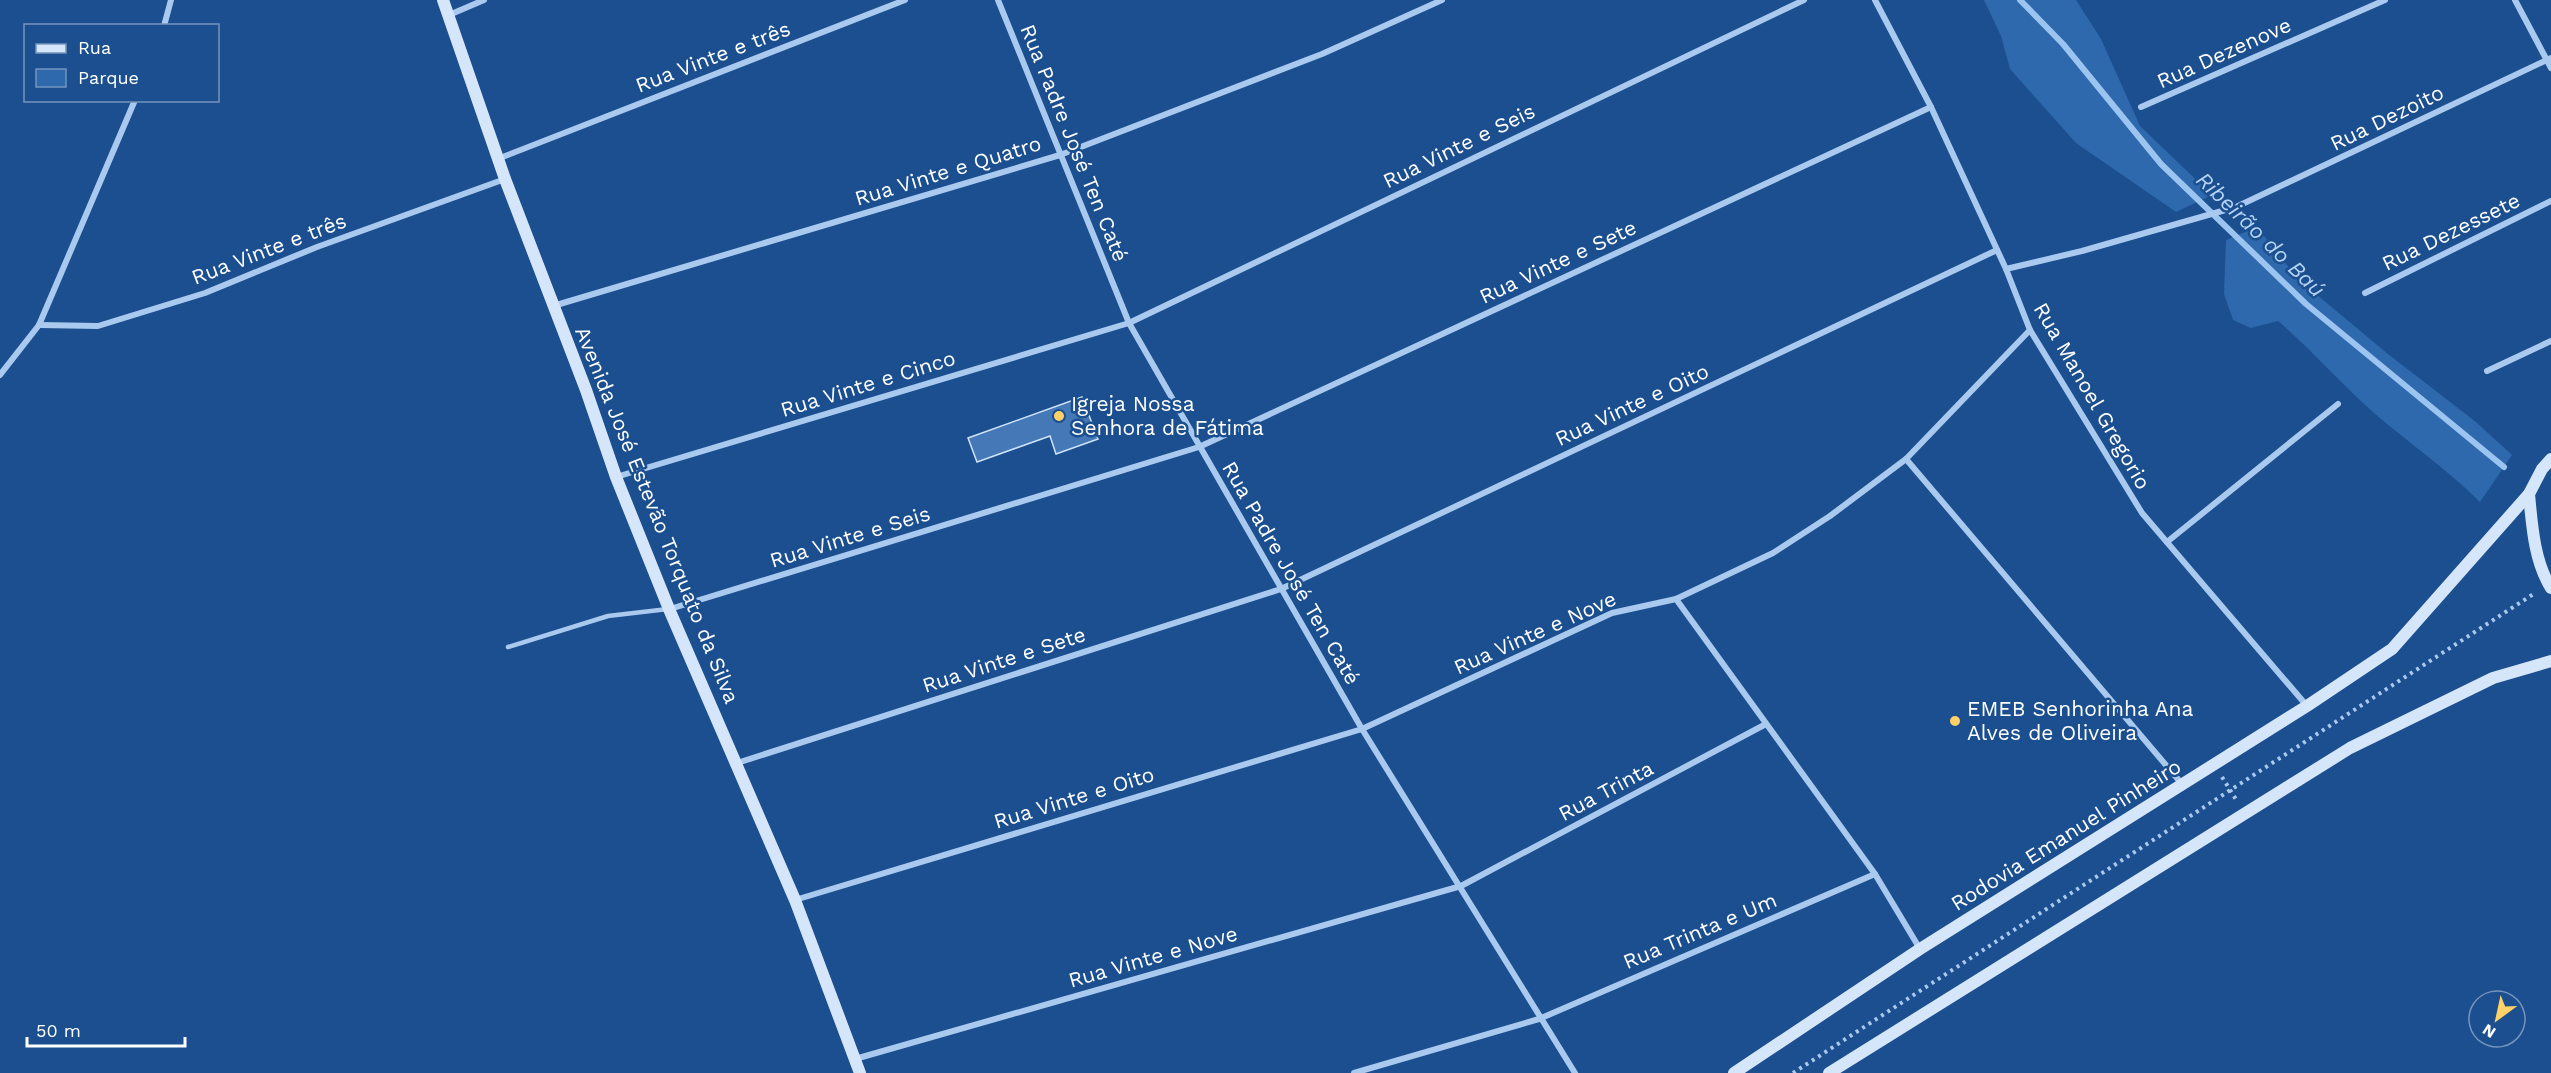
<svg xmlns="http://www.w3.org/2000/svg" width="2551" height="1073" font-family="'Work Sans',sans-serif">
<rect width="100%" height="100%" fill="#1b4f8f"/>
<g fill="#2e69ad">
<path d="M1984 0H2076L2101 39 2140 126 2212 195 2176 212 2076 143 2010 69 2001 36Z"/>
<path d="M2257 227 2298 279 2388 354 2476 422 2512 455 2480 502C2448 470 2409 443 2374 413 2341 384 2312 350 2278 321L2251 328 2233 320 2224 294 2226 240Z"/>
</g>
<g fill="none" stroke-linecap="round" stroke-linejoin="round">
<path stroke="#9cc4f0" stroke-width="6" d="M2020 0 2063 44 2161 164 2306 304 2504 467"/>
</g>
<path fill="#4478b7" stroke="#cfe3fa" stroke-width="1.5" d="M1082 397 1098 439 1056 454 1050 436 977 462 968 438Z"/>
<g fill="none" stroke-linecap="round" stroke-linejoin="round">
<g stroke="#a9c9ee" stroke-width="4" stroke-dasharray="3 4.5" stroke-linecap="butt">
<path d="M2222 777 2237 801"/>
<path d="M1793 1073 2535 593"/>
</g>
<path stroke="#a9c9ee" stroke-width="4.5" d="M508 647 608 616 668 609"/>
<g stroke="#a9c9ee" stroke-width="6">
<path d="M998 0 1129 323 1362 729 1575 1073"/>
<path d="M1875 0 1931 107 2006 269 2030 330 2142 513 2307 706"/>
<path d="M2515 0 2551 68"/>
<path d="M449 15 484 0"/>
<path d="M164 26 171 0"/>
<path d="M2141 107 2385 0"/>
<path d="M500 158 905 0"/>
<path d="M2006 269 2082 251 2236 207 2551 58"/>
<path d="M2365 293 2551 201"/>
<path d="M553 306 1060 155 1322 54 1442 0"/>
<path d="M39 325 98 326 205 293 317 247 505 179"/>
<path d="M2487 371 2551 341"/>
<path d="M0 375 39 325 135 100"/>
<path d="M1906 459 2182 784"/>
<path d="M616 477 1129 323 1804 0"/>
<path d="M2167 542 2338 404"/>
<path d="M1676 599 1875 874 1920 949"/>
<path d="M670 609 1199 447 1931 107"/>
<path d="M737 763 1281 589 1997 250"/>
<path d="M795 900 1362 729 1612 613 1676 599 1773 553 1830 516 1906 459 2030 330"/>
<path d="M855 1059 1461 886 1766 724"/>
<path d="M1354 1073 1539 1019 1875 874"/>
</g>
<g stroke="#d6e6fa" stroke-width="12">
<path d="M443 0 505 179 586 390 616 477 669 609 795 900 860 1073"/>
<path d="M2529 494C2532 525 2534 561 2551 588"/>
<path d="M1734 1073 1920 949 2307 706 2392 649 2529 494 2542 469 2551 459"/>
<path d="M1829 1073 2350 748 2493 678 2551 661"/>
</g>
</g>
<g fill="#ffd166" stroke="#1b4f8f" stroke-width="2">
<circle cx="1059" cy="416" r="6"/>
<circle cx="1955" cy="721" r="6"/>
</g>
<g text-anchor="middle" stroke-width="5" stroke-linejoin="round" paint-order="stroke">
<g font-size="21" fill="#fff" stroke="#1b4f8f">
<text transform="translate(2224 53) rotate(-24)" y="7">Rua Dezenove</text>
<text transform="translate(713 57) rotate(-21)" y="7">Rua Vinte e três</text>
<text transform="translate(2387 118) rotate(-26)" y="7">Rua Dezoito</text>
<text transform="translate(1074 143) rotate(68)" y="7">Rua Padre José Ten Caté</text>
<text transform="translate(1459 146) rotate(-26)" y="7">Rua Vinte e Seis</text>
<text transform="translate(948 171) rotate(-17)" y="7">Rua Vinte e Quatro</text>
<text transform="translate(2451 232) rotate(-26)" y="7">Rua Dezessete</text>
<text transform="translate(269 249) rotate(-21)" y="7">Rua Vinte e três</text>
<text transform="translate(1558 262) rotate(-25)" y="7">Rua Vinte e Sete</text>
<text transform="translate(868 384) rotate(-17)" y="7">Rua Vinte e Cinco</text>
<text transform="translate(2092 396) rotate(60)" y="7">Rua Manoel Gregorio</text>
<text transform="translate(1632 405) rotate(-25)" y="7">Rua Vinte e Oito</text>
<text transform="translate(657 515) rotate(68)" y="7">Avenida José Estevão Torquato da Silva</text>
<text transform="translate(850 537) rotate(-17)" y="7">Rua Vinte e Seis</text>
<text transform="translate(1291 573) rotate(60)" y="7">Rua Padre José Ten Caté</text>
<text transform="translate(1535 633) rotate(-24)" y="7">Rua Vinte e Nove</text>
<text transform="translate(1004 660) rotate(-18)" y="7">Rua Vinte e Sete</text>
<text transform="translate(1606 791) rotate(-28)" y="7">Rua Trinta</text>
<text transform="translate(1074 798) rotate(-17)" y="7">Rua Vinte e Oito</text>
<text transform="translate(2066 835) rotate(-32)" y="7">Rodovia Emanuel Pinheiro</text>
<text transform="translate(1700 931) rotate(-23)" y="7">Rua Trinta e Um</text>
<text transform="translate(1153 957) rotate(-16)" y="7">Rua Vinte e Nove</text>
</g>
<g font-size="21" fill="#fff" stroke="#1b4f8f" text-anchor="start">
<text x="1071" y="411">Igreja Nossa<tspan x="1071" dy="24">Senhora de Fátima</tspan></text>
<text x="1967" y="716">EMEB Senhorinha Ana<tspan x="1967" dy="24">Alves de Oliveira</tspan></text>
</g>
<g font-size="22" font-style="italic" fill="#b5d3f5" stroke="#1b4f8f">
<text transform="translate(2261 234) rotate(44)" y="8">Ribeirão do Baú</text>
</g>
</g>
<rect x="24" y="24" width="195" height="78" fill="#1b4f8f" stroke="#7695bc" stroke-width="1.5"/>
<rect x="36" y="44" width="30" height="9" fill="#d6e6fa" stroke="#7695bc" stroke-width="1.5"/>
<text x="78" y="54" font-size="18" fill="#ffffff">Rua</text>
<rect x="36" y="69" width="30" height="18" fill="#2e69ad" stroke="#7695bc" stroke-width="1.5"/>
<text x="78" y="84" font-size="18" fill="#ffffff">Parque</text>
<g transform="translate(2497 1019) rotate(213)"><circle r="28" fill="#1b4f8f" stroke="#7695bc" stroke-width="1.5"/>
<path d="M0-4.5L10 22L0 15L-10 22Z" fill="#ffd166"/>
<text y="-9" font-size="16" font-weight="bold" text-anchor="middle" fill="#ffffff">N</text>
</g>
<path d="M27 1037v9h158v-9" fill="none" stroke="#ffffff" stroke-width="3"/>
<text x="36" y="1037" font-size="18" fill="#ffffff" stroke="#1b4f8f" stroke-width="4.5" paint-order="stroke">50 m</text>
</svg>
